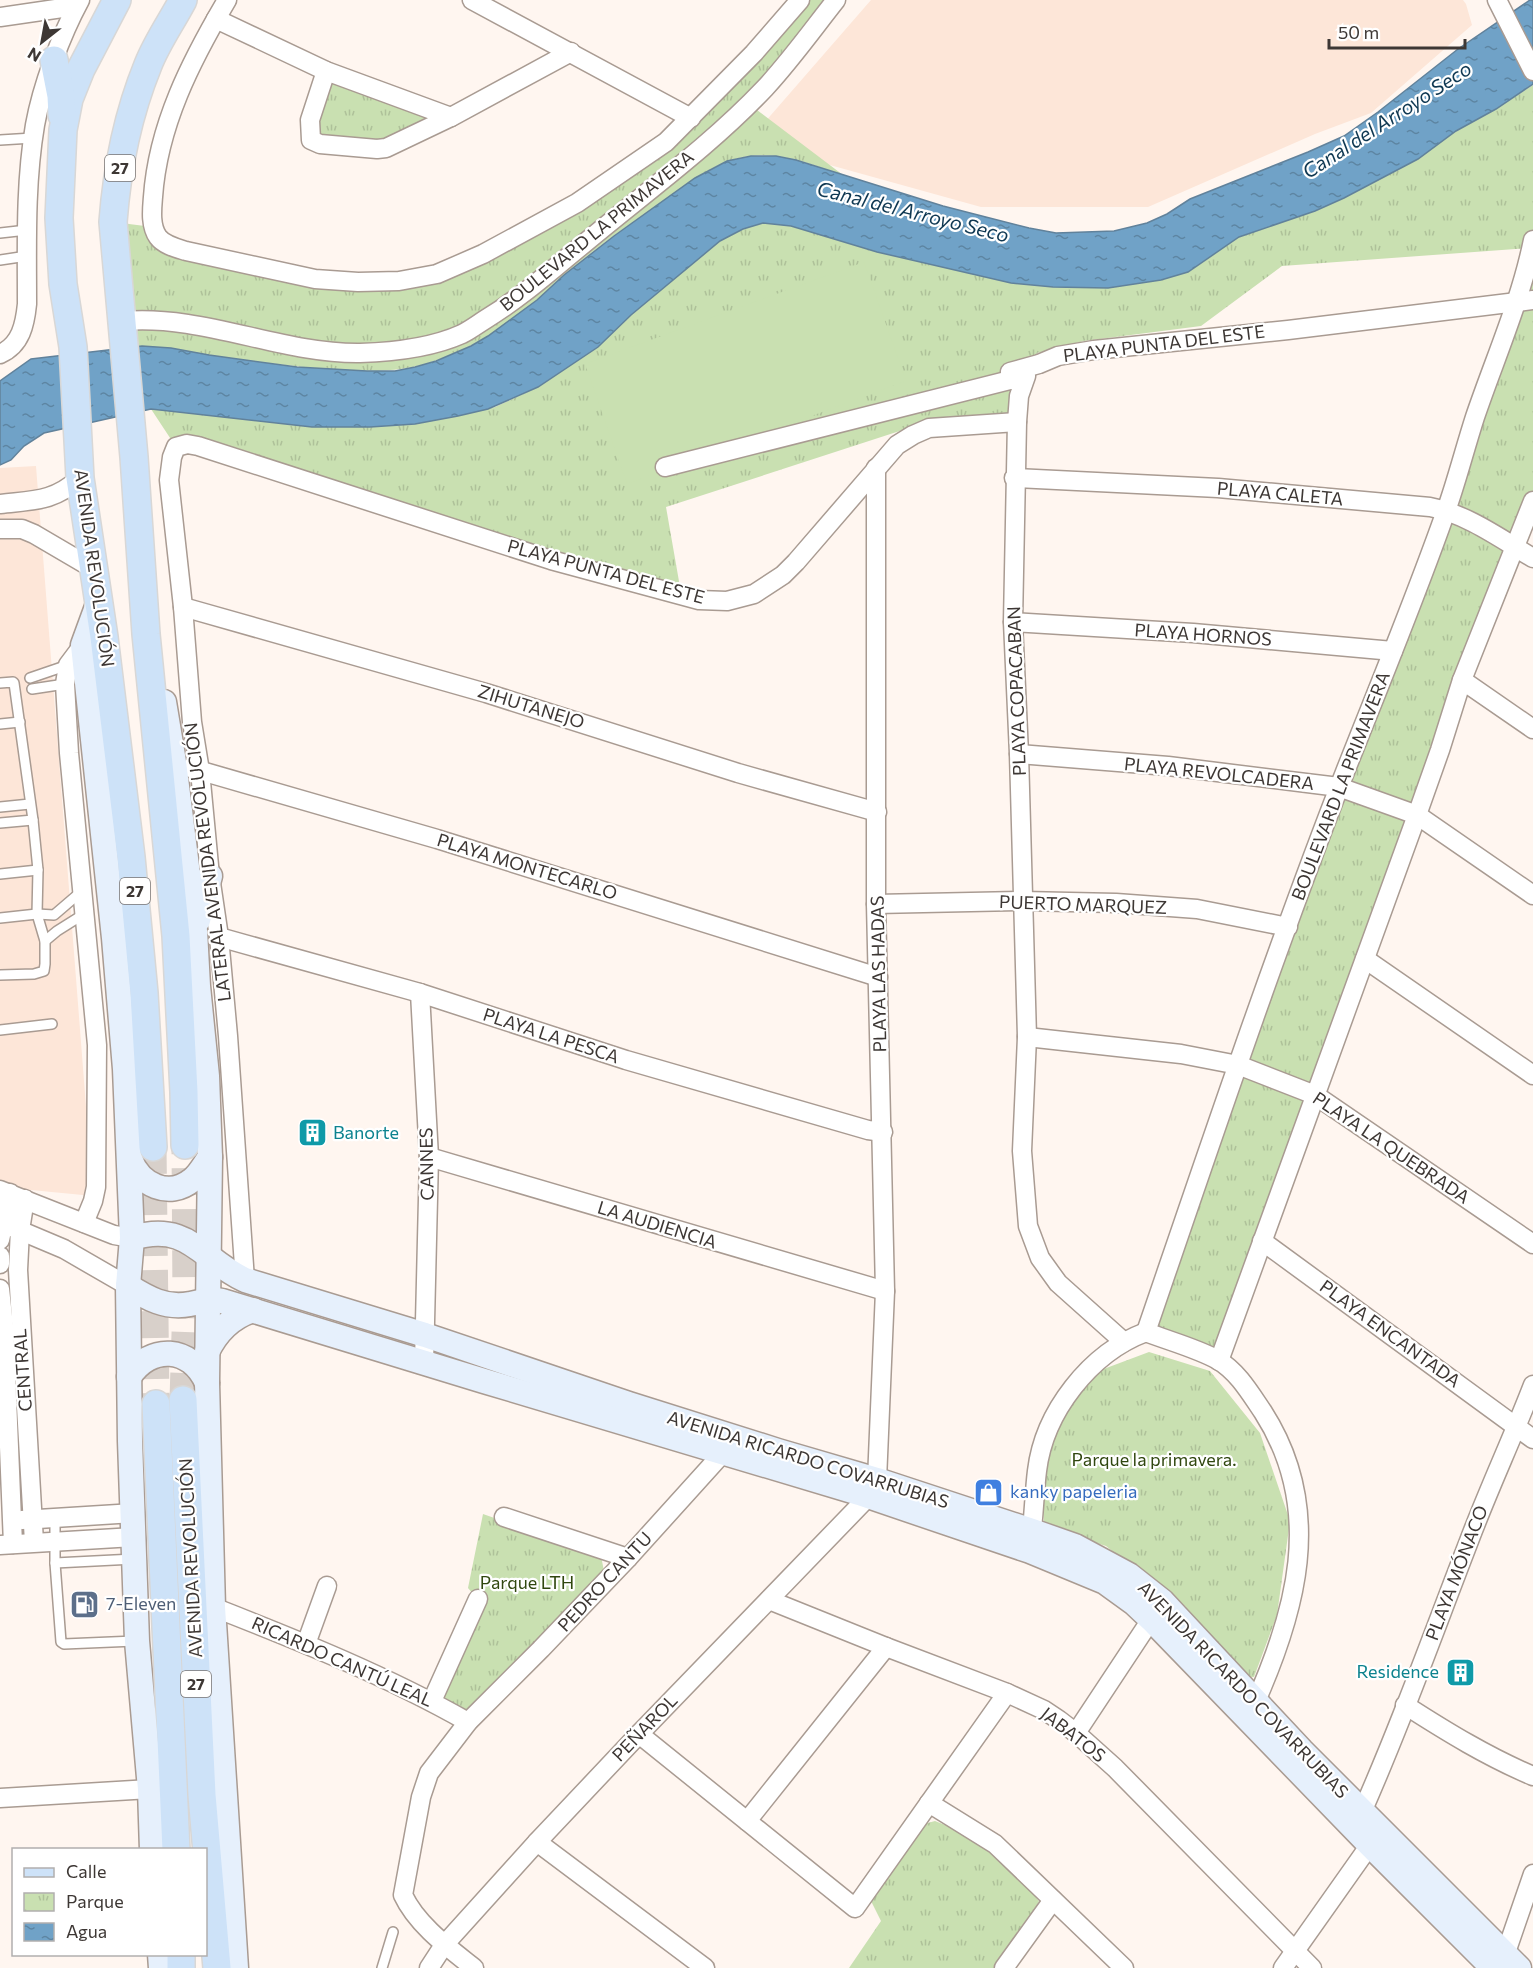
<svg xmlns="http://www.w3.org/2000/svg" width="1533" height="1968" font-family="Commissioner,sans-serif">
<defs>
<pattern id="park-tufts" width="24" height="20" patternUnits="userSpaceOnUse" patternTransform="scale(1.5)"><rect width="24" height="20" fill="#c9e0b1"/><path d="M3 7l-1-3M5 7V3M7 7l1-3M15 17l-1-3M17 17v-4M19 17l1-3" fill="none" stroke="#aec199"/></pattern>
<pattern id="water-ripples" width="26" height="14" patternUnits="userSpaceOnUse" patternTransform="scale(1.5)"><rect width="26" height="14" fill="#70a2c7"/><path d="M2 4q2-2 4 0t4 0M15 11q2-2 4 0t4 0" fill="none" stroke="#5d85a2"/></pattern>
</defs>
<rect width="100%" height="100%" fill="#fff6f0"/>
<g fill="#fde6d8">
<path d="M871 0H1463L1466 4 1472 25 1371 113 1315 134 1148 207H981L801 157 764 123Z"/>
<path d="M36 466 93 1196 0 1187V468Z"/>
</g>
<g fill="url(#park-tufts)">
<path d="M800 0H836L749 104 843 175C813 165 782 152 750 156 713 161 693 182 663 202 629 224 596 248 565 274 555 282 547 291 538 299 508 325 472 349 434 361 398 374 363 371 326 369 265 364 203 354 142 346L124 348 113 222 153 227 158 238 315 279 437 274 666 142Z"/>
<path d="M326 71 451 117 386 148 311 140Z"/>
<path d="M1533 85V498L1215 1347 1208 1349 1156 1328 1529 248 1282 266 1201 326 1084 341 1037 353 1012 388V416L912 427 666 507 680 587 176 447 151 409 312 427H370L415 424 458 416 495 407 538 387 598 347 631 315 720 241 743 229 763 223 791 226 877 252 1011 283 1053 287 1108 288 1188 272 1239 237 1315 211 1344 198 1418 159 1456 131 1496 109Z"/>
<path d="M1149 1352 1210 1371 1260 1433 1290 1521 1277 1615 1254 1677 1245 1678 1188 1619 1186 1607 1157 1581 1148 1580 1106 1546 1055 1530 1044 1523 1042 1495 1047 1453 1058 1418 1101 1370Z"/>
<path d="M483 1514 601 1556 605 1576 468 1722 432 1702 478 1600 468 1588Z"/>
<path d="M935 1821C970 1834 983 1845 1009 1871 1020 1881 1031 1890 1039 1901L1034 1913 997 1968H849L881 1921 870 1899 924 1824Z"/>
</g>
<path fill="#c9e0b1" d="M864 262 906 381 627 484 585 364Z"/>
<path fill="url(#water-ripples)" stroke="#61829b" stroke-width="1.5" d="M1530 0H1533V84L1496 109 1456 131 1418 159 1344 198 1315 211 1239 237 1188 272 1161 280 1108 288 1053 287 1011 283 877 252 791 226 763 223 743 229 720 241 631 315 598 347 538 387 488 409 458 416 415 424 370 427H312L151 409 44 433 24 446 11 460 0 465V381L31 359 142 346 171 348 209 355 297 367 367 371H395L415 367 436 361 471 346 488 336 537 300 564 275 614 236 695 178 727 161 751 156H776L796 160 943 206 1029 228 1056 233 1114 231 1147 223 1167 214 1190 199 1308 152 1344 136 1378 112 1458 49Z"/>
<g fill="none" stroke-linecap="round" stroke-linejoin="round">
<g stroke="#d8d0ca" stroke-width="27" stroke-dasharray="27 14" stroke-linecap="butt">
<path d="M153 1147 156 1404"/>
<path d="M183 1400 186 1301 185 1145"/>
</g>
<defs>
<g id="lane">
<path d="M0 140 33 138"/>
<path d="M0 233 27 230"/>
<path d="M0 260 27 256"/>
<path d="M30 678 68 665"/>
<path d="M0 683 13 682 14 683 33 820 38 870 37 914 45 941V964L44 971 34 974 0 975"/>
<path d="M32 689 65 684"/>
<path d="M0 724 20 722"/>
<path d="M0 807 30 804"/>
<path d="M0 823 33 820"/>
<path d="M0 874 38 870"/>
<path d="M0 918 37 914 54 915 82 891"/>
<path d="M45 941 57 931 84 914"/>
<path d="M0 1030 52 1024"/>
<path d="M55 1519V1563L61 1642 64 1644 135 1641"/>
<path d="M55 1563 134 1559"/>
<path d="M382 1968 393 1932"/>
</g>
<g id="street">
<path d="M227 0C191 61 158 125 153 197 152 209 150 226 158 237 164 245 176 248 186 251L315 279 358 282 399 281 437 274 483 254 577 203 666 142 754 53 800 0"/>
<path d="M472 0 691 118"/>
<path d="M1497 0 1533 71"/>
<path d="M0 17 76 6"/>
<path d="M216 19 326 71 451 117"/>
<path d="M326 71 310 120 311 140 320 144 377 149 386 148 451 117 571 52"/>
<path d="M123 321C204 314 280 354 360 353 394 352 431 348 462 334 470 330 478 324 486 319 522 297 553 269 586 242 646 192 711 145 765 88 791 60 813 29 836 0"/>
<path d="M0 354C21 345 25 324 27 304 27 245 25 184 35 125 42 86 61 35 80 0"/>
<path d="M1010 372 1039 364 1058 356 1094 350 1288 330 1533 300"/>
<path d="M665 467 1026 376 1019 396 1017 422 1013 622 1019 754 1027 1037 1022 1151 1028 1226 1040 1258 1058 1283 1124 1342"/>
<path d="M1014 478 1218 488 1430 507C1467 514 1501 539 1533 558"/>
<path d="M0 504C34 500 53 502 80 478"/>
<path d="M0 529H22L34 534 92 568"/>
<path d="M183 607 486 693 738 773 877 812"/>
<path d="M1013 622 1193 633 1393 651"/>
<path d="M83 645 68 665 65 684 69 753 97 1045 96 1187 93 1201 84 1223"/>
<path d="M1462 680 1533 729"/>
<path d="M1019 754 1168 766 1339 787 1417 815 1533 895"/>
<path d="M191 768 437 839 878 977"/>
<path d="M876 904 1023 901 1116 903 1197 909 1288 927"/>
<path d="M219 937 420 993 626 1060 868 1130 883 1132"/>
<path d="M1365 959 1533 1075"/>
<path d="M420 993 429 1157 424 1363"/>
<path d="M1027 1037 1181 1054 1238 1065 1315 1095 1533 1244"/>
<path d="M429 1157 885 1291"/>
<path d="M0 1190 114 1235 132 1238"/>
<path d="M25 1199 20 1230 18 1270 34 1542"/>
<path d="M0 1222 64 1249 128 1286"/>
<path d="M0 1240 10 1193"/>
<path d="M1262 1241 1533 1439"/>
<path d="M0 1256V1264"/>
<path d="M245 1280 228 1036 219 937 210 876 200 771 192 722 183 607 169 480 172 457 176 447 187 444 198 446 551 560 699 600 727 601 754 594 783 575 796 562 897 445 913 435 929 428 1017 422"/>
<path d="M0 1289 4 1326 13 1544"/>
<path d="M1146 1332C1210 1145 1273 957 1345 772 1379 686 1415 599 1446 511 1457 480 1465 448 1475 417 1495 358 1521 300 1533 240"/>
<path d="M1219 1361 1417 815 1440 750 1462 680 1533 501"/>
<path d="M504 1517 628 1558"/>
<path d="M22 1520 134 1513"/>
<path d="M1030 1544C1034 1520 1034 1495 1037 1471 1044 1412 1090 1353 1146 1332 1169 1341 1196 1348 1218 1360 1238 1372 1250 1393 1263 1412 1326 1510 1296 1614 1251 1712"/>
<path d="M0 1545 134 1537"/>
<path d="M769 1600 886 1647 1007 1693 1044 1710 1059 1720 1076 1733 1115 1768 1312 1968"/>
<path d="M213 1607C300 1641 387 1676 468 1722"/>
<path d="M306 1644 327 1586"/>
<path d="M432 1701 478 1599"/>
<path d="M1405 1705C1447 1732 1488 1757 1533 1776"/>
<path d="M1076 1733 1158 1609"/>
<path d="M639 1734 855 1908 1007 1693"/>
<path d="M0 1798 150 1789"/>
<path d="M929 1803 995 1844 1124 1968"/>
<path d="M747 1821 886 1647"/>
<path d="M1358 1821C1399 1729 1433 1634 1469 1541 1489 1488 1513 1437 1533 1385"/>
<path d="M537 1842 705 1968"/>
<path d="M1502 1964 1533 1874"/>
<path d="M429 1968 444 1945 537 1842 639 1734 869 1496 877 1480 885 1291 876 904V468"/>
<path d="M474 1968C449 1948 417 1925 403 1895L421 1797 429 1773 468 1722 541 1649 628 1558 731 1444"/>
<path d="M1004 1968 1053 1900"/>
<path d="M1283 1968 1377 1835"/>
</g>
<g id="secondary">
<path d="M98 604 83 645 114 938 125 1069 132 1238 128 1286 130 1441 137 1641 150 1789 152 1850"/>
<path d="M164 702 174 762 195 931 198 986 207 1076 210 1157 207 1383 213 1607 236 1968"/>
<path d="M198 920 210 876"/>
<path d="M130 1159C140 1185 169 1199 192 1180 200 1174 204 1165 210 1157"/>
<path d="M132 1238C189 1221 200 1259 245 1280L425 1335 629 1404 778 1451 877 1480 1032 1531 1075 1546 1129 1575 1162 1601 1302 1751 1519 1968"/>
<path d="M128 1286C147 1298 166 1309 190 1304 202 1302 210 1298 222 1301L484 1381 859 1493 1030 1551 1105 1582 1134 1603 1152 1620 1370 1845 1493 1968"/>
<path d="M207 1352C217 1331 231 1317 253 1310"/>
<path d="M129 1377C150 1344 191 1346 207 1383"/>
<path d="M160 1954 161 1968"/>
</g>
<g id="primary">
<path d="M117 0 81 69 69 99 63 130 59 218 63 284 73 347 80 478 104 637 131 857 144 993 153 1147"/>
<path d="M183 0C172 21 157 42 148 65 128 114 117 169 113 222L134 457 146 634 176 936 184 1092 185 1145"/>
<path d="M54 60 61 96 62 115"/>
<path d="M183 1400 202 1795 217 1968"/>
<path d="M156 1404 176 1850"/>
<path d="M181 1954V1968"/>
</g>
</defs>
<use href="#lane" stroke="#a99b92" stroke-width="12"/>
<use href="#street" stroke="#a99b92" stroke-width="21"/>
<use href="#secondary" stroke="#a99b92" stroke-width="27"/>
<use href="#primary" stroke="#d8d7d6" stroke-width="30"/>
<use href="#lane" stroke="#fff" stroke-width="9"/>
<use href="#street" stroke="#fff" stroke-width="18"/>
<use href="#secondary" stroke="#e6f0fc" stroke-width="24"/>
<use href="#primary" stroke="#cde2f8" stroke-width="27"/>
</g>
<defs>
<symbol id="building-square" viewBox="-11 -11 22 22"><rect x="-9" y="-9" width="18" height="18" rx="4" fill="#0f9aa8" stroke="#fff"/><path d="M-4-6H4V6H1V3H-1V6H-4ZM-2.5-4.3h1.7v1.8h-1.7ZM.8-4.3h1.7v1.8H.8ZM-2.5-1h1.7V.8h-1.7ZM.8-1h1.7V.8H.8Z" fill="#fff"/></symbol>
<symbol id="shop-square" viewBox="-11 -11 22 22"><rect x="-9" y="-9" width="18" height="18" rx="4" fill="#3f7fe0" stroke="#fff"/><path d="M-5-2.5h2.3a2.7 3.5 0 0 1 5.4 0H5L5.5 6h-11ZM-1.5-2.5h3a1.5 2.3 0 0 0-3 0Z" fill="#fff"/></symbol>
<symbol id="fuel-square" viewBox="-11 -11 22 22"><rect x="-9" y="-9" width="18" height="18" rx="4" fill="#5c6f8a" stroke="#fff"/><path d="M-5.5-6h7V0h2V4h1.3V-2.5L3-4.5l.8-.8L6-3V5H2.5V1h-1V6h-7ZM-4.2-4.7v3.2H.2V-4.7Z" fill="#fff"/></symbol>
</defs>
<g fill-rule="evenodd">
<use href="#building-square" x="296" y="1116" width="33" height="33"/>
<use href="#shop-square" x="972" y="1476" width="33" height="33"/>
<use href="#fuel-square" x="68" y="1588" width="33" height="33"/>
<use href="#building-square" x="1444" y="1656" width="33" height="33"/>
</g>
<g text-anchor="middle" stroke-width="4.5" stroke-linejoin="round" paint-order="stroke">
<g fill="#fff" stroke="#777371" stroke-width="1.5">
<rect x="105" y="155" width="30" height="26" rx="4.5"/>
<rect x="120" y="878" width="30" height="26" rx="4.5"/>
<rect x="181" y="1671" width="30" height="26" rx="4.5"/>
</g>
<g font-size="16" font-weight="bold" fill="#3d3734">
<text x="120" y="174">27</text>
<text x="135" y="897">27</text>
<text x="196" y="1690">27</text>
</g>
<g font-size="18" fill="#3d3734" stroke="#fff">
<text transform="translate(597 231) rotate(-39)" y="6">BOULEVARD LA PRIMAVERA</text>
<text transform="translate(1164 344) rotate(-7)" y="6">PLAYA PUNTA DEL ESTE</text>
<text transform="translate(1280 494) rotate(5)" y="6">PLAYA CALETA</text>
<text transform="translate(94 568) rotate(82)" y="6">AVENIDA REVOLUCIÓN</text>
<text transform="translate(606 572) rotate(15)" y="6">PLAYA PUNTA DEL ESTE</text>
<text transform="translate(1203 635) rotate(4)" y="6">PLAYA HORNOS</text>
<text transform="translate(1017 691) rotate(-92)" y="6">PLAYA COPACABAN</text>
<text transform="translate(531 707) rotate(17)" y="6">ZIHUTANEJO</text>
<text transform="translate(1219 774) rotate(6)" y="6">PLAYA REVOLCADERA</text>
<text transform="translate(1341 786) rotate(-69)" y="6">BOULEVARD LA PRIMAVERA</text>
<text transform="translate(208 862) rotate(-97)" y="6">LATERAL AVENIDA REVOLUCIÓN</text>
<text transform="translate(527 867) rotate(17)" y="6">PLAYA MONTECARLO</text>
<text transform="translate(1083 905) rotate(2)" y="6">PUERTO MARQUEZ</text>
<text transform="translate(879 974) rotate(-91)" y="6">PLAYA LAS HADAS</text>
<text transform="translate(551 1036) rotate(18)" y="6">PLAYA LA PESCA</text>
<text transform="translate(1391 1148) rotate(34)" y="6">PLAYA LA QUEBRADA</text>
<text transform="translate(427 1164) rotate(-91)" y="6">CANNES</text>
<text transform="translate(657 1225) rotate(17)" y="6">LA AUDIENCIA</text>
<text transform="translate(1390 1334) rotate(36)" y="6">PLAYA ENCANTADA</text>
<text transform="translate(23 1370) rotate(-94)" y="6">CENTRAL</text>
<text transform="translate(808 1460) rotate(17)" y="6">AVENIDA RICARDO COVARRUBIAS</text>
<text transform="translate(191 1558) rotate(-93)" y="6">AVENIDA REVOLUCIÓN</text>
<text transform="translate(1457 1573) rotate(-69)" y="6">PLAYA MÓNACO</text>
<text transform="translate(605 1582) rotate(-47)" y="6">PEDRO CANTU</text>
<text transform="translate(342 1662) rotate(24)" y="6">RICARDO CANTÚ LEAL</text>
<text transform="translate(1243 1690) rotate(46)" y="6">AVENIDA RICARDO COVARRUBIAS</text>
<text transform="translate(645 1728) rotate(-46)" y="6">PEÑAROL</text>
<text transform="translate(1073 1735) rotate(38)" y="6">JABATOS</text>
</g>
<g font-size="18" fill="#0d838f" stroke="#fff" text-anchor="start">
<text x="333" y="1139">Banorte</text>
<text x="1439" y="1678" text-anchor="end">Residence</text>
</g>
<g font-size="18" fill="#30470f" stroke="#fff">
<text x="1154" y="1466">Parque la primavera.</text>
<text x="527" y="1589">Parque LTH</text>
</g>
<g font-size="18" fill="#366cbe" stroke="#fff" text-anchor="start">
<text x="1010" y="1498">kanky papeleria</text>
</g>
<g font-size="18" fill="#4e5e75" stroke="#fff" text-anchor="start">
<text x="106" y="1610">7-Eleven</text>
</g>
<g font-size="20" font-style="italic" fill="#0f3852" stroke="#fff">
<text transform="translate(1387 120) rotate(-33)" y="7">Canal del Arroyo Seco</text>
<text transform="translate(913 212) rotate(14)" y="7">Canal del Arroyo Seco</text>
</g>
</g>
<rect x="12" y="1848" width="195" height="108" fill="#ffffff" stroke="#b1afae" stroke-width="1.5"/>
<rect x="24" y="1868" width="30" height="9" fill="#cde2f8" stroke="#b1afae" stroke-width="1.5"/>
<text x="66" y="1878" font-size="18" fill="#3d3734">Calle</text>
<rect x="24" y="1893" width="30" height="18" fill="url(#park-tufts)" stroke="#b1afae" stroke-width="1.5"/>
<text x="66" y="1908" font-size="18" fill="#3d3734">Parque</text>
<rect x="24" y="1923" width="30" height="18" fill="url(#water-ripples)" stroke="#b1afae" stroke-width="1.5"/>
<text x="66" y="1938" font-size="18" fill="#3d3734">Agua</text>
<g transform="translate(42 42) rotate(211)" stroke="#ffffff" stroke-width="4.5" paint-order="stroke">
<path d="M0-4.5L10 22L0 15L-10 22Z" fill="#3d3734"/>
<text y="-9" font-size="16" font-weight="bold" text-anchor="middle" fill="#3d3734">N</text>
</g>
<path d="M1329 39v9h136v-9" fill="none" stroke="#3d3734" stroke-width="3"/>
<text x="1338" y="39" font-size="18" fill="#3d3734" stroke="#ffffff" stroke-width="4.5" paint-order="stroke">50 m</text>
</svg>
